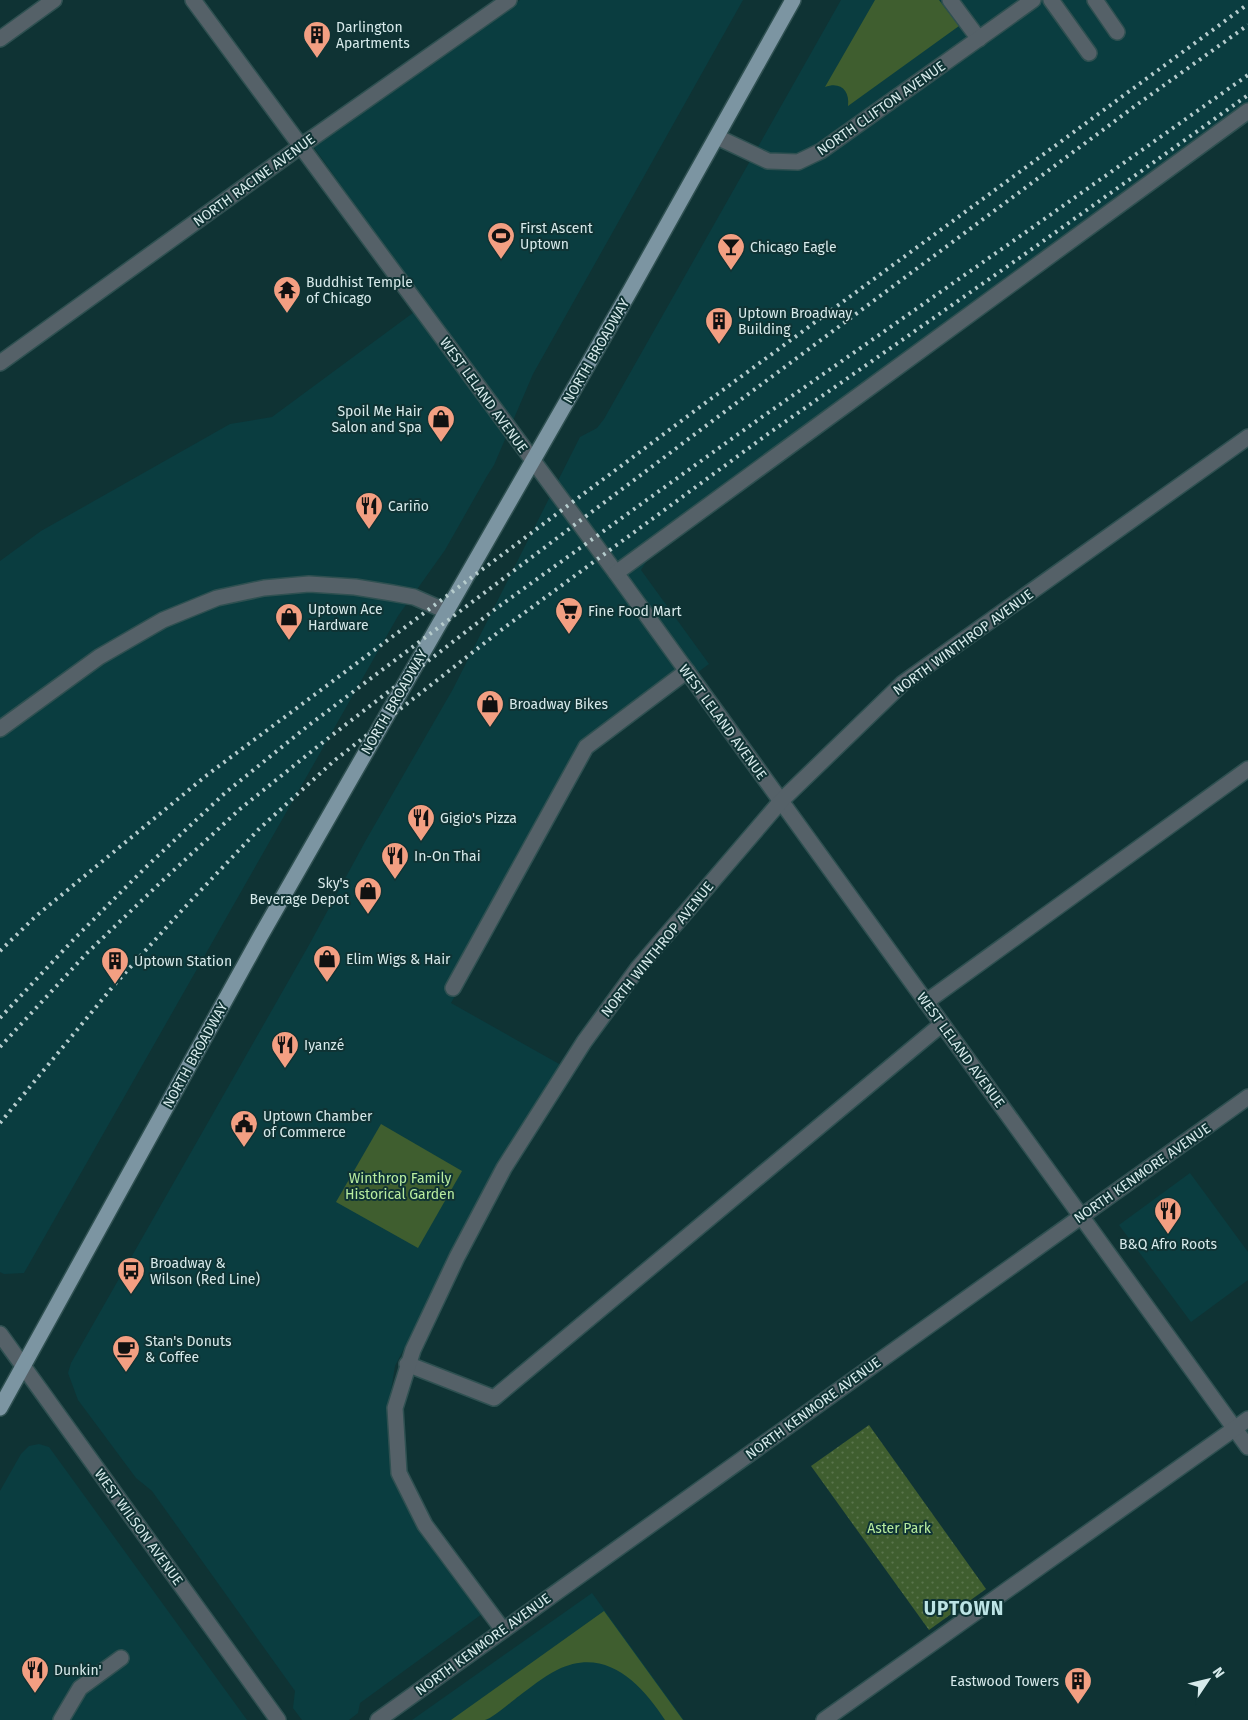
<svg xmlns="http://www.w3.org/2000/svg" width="1248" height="1720" font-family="'Fira Sans',sans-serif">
<defs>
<pattern id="park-dots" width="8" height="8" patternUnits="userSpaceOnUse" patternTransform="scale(1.25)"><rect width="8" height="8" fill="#3f5e2f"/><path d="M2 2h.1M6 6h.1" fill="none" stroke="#5a754d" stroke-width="1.8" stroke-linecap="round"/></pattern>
</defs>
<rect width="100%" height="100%" fill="#0f3334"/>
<g fill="#0a3d40">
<path d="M520 0H743L533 374 494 465 487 476 445 550 398 616 24 1273 4 1274 0 1272V561L41 531 230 424 272 417 425 304 313 146Z"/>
<path d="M841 0H1248V111L652 552 641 570 709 664 589 753 451 1003 561 1065 508 1149 395 1366 388 1409 391 1460 399 1488 482 1614 360 1703 358 1713 349 1720H302L293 1708 295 1691 152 1491 136 1478 78 1400 68 1373 71 1363 309 945 366 840 453 689 580 437 597 428 604 419Z"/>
<path d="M1190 1173 1248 1252V1280L1191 1322 1119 1225Z"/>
<path d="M39 1444 49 1447 247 1720H0V1491L21 1454 29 1446Z"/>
<path d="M592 1593 684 1720H412Z"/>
</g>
<g fill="#3f5e2f">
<path d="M875 0H939L959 26 848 106C850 90 840 81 825 87Z"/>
<path d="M381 1124 462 1171 418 1248 336 1202Z"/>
<path d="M604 1611 683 1720H665C640 1682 605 1646 557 1670 543 1677 531 1687 519 1696 512 1701 492 1719 485 1720 474 1720 461 1720 451 1720Z"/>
</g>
<path fill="url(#park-dots)" d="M869 1425 986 1589 929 1630 811 1466Z"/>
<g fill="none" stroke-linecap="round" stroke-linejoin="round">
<defs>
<g id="minor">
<path d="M193 0 616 573 1248 1447"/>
<path d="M950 0 979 39"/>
<path d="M1051 0 1089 53"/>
<path d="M1095 0 1117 32"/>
<path d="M0 39 54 0"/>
<path d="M717 137 768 161 798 162 821 151 1033 0"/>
<path d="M0 363 301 146 509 0"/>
<path d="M616 573 1248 111"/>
<path d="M0 729 99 657 163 620 217 598 264 588 309 584 355 587 392 593 414 597 446 611"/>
<path d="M453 988 586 747 687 671"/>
<path d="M926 1002 1248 769"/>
<path d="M0 1334 278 1720"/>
<path d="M407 1364 494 1398 942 1024"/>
<path d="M503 1630 425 1525 399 1473 395 1408 413 1350 457 1257 504 1168 584 1042 638 968 781 801 903 683 1248 437"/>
<path d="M61 1720 80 1688 121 1658"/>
<path d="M378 1720 1248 1097"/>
<path d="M824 1720 1248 1419"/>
</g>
<path id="major" d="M0 1408 260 937 630 291 793 0"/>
</defs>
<use href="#minor" stroke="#2f5051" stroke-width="18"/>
<use href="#major" stroke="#2f5051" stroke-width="18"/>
<use href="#minor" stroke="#556168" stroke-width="15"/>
<use href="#major" stroke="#7c95a2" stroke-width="15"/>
<g stroke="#b6cccd" stroke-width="4" stroke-dasharray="2.5 5" stroke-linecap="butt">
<path d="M0 951 36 916 207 775 712 398 1248 4"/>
<path d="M0 1018 74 939 147 866 225 793 309 725 723 413 1135 106 1248 25"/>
<path d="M0 1047 86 954 161 882 240 809 322 743 494 610 762 417 1026 232 1248 75"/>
<path d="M0 1123 115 984 184 908 259 829 335 760 505 627 772 431 1025 254 1248 95"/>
</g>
</g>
<defs>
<symbol id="building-pin" viewBox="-11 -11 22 30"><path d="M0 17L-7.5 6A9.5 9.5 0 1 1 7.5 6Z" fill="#f39f82" stroke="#0f3334"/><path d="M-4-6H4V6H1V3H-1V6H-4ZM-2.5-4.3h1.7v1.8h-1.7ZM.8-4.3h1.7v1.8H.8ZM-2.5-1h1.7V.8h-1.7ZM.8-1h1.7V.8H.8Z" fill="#111"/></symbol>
<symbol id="stadium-pin" viewBox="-11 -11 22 30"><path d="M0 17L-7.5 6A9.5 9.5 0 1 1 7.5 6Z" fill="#f39f82" stroke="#0f3334"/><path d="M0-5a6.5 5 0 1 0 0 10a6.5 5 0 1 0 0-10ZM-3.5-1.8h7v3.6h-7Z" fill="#111"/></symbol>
<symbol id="bar-pin" viewBox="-11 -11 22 30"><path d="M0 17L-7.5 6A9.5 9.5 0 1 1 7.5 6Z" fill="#f39f82" stroke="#0f3334"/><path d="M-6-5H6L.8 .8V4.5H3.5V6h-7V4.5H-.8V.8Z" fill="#111"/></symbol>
<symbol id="temple-pin" viewBox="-11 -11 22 30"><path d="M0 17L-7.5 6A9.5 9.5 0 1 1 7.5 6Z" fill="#f39f82" stroke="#0f3334"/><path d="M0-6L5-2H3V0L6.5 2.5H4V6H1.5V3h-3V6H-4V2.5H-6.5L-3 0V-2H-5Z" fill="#111"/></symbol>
<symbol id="shop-pin" viewBox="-11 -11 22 30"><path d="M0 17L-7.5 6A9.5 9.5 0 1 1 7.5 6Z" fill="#f39f82" stroke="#0f3334"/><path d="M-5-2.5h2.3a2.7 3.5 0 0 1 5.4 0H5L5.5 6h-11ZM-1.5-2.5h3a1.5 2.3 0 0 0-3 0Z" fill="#111"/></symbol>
<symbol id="restaurant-pin" viewBox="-11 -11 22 30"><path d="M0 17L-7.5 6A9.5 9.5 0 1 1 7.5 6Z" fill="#f39f82" stroke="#0f3334"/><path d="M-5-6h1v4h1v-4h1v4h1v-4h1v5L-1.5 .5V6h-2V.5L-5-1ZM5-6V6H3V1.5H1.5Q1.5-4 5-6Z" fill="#111"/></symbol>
<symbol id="supermarket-pin" viewBox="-11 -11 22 30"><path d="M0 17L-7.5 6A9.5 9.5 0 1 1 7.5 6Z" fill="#f39f82" stroke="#0f3334"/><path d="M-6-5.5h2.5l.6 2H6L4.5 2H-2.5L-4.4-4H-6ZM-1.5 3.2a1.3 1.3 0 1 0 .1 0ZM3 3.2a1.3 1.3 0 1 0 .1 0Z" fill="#111"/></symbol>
<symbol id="civic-pin" viewBox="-11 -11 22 30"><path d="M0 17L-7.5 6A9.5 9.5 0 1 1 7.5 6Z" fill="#f39f82" stroke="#0f3334"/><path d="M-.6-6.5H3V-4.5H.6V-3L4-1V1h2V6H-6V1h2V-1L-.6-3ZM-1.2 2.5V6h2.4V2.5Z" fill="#111"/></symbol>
<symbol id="bus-pin" viewBox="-11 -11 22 30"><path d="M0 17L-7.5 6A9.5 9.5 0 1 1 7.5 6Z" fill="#f39f82" stroke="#0f3334"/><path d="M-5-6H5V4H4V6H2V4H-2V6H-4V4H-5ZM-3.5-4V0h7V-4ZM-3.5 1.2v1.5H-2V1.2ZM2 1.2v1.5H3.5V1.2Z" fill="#111"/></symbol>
<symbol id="cafe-pin" viewBox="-11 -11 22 30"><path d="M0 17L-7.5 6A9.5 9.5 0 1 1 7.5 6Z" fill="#f39f82" stroke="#0f3334"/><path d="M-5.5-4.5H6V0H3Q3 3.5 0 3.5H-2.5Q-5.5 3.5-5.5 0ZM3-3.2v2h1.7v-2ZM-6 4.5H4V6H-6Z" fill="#111"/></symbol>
</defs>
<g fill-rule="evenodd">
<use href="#building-pin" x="301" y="19" width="32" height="43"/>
<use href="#stadium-pin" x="485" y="220" width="32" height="43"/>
<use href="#bar-pin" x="715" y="231" width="32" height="43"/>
<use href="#temple-pin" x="271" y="274" width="32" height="43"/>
<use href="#building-pin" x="703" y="305" width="32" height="43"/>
<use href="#shop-pin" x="425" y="403" width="32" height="43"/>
<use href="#restaurant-pin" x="353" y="490" width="32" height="43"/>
<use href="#supermarket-pin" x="553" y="595" width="32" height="43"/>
<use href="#shop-pin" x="273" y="601" width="32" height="43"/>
<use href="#shop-pin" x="474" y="688" width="32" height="43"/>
<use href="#restaurant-pin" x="405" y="802" width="32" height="43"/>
<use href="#restaurant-pin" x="379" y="840" width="32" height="43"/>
<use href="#shop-pin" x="352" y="875" width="32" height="43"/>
<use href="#shop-pin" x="311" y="943" width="32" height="43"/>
<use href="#building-pin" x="99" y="945" width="32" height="43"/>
<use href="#restaurant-pin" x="269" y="1029" width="32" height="43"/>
<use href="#civic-pin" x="228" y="1108" width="32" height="43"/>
<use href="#restaurant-pin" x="1152" y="1195" width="32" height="43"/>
<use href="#bus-pin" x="115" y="1255" width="32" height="43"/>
<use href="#cafe-pin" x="110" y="1333" width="32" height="43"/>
<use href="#restaurant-pin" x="19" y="1654" width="32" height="43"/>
<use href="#building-pin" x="1062" y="1665" width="32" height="43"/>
</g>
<g text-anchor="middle" stroke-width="4" stroke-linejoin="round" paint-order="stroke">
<g font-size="14" fill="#d7eaeb" stroke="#0f3334" text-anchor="start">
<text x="336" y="32">Darlington<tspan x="336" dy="16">Apartments</tspan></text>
<text x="520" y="233">First Ascent<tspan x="520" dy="16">Uptown</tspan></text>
<text x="750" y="252">Chicago Eagle</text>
<text x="306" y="287">Buddhist Temple<tspan x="306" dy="16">of Chicago</tspan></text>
<text x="738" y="318">Uptown Broadway<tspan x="738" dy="16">Building</tspan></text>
<text x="422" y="416" text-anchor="end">Spoil Me Hair<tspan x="422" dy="16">Salon and Spa</tspan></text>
<text x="388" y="511">Cariño</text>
<text x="308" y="614">Uptown Ace<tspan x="308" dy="16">Hardware</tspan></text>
<text x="588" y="616">Fine Food Mart</text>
<text x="509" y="709">Broadway Bikes</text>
<text x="440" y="823">Gigio's Pizza</text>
<text x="414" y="861">In-On Thai</text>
<text x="349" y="888" text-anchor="end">Sky's<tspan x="349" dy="16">Beverage Depot</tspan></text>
<text x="346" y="964">Elim Wigs &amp; Hair</text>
<text x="134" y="966">Uptown Station</text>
<text x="304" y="1050">Iyanzé</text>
<text x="263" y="1121">Uptown Chamber<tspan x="263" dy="16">of Commerce</tspan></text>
<text x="1168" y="1249" text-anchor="middle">B&amp;Q Afro Roots</text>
<text x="150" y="1268">Broadway &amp;<tspan x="150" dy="16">Wilson (Red Line)</tspan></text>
<text x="145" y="1346">Stan's Donuts<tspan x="145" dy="16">&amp; Coffee</tspan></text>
<text x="54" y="1675">Dunkin'</text>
<text x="1059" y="1686" text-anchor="end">Eastwood Towers</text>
</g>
<g font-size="14" fill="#d7eaeb" stroke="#0f3334">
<text transform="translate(881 108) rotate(-35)" y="5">NORTH CLIFTON AVENUE</text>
<text transform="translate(254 180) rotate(-36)" y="5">NORTH RACINE AVENUE</text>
<text transform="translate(596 351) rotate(-60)" y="5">NORTH BROADWAY</text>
<text transform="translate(484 395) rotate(54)" y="5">WEST LELAND AVENUE</text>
<text transform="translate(963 642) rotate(-36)" y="5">NORTH WINTHROP AVENUE</text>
<text transform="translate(394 702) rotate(-60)" y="5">NORTH BROADWAY</text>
<text transform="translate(723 722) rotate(54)" y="5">WEST LELAND AVENUE</text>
<text transform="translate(657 949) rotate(-51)" y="5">NORTH WINTHROP AVENUE</text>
<text transform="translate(961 1050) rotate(54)" y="5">WEST LELAND AVENUE</text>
<text transform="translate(195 1055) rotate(-61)" y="5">NORTH BROADWAY</text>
<text transform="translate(1142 1173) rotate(-35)" y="5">NORTH KENMORE AVENUE</text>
<text transform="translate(813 1408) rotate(-36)" y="5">NORTH KENMORE AVENUE</text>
<text transform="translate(139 1527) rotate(54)" y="5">WEST WILSON AVENUE</text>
<text transform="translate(483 1644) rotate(-36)" y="5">NORTH KENMORE AVENUE</text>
</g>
<g font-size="14" fill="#b8ec9f" stroke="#0f3334">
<text x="400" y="1183">Winthrop Family<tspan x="400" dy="16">Historical Garden</tspan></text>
<text x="899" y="1533">Aster Park</text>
</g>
<g font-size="19" font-weight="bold" letter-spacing="1" fill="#bde4e5" stroke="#0f3334">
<text x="964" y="1615">UPTOWN</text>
</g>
</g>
<g transform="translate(1208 1680) rotate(55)" stroke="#0f3334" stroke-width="4" paint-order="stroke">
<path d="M0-4L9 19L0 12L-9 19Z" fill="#d7eaeb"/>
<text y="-8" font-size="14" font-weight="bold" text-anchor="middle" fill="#d7eaeb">N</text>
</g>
</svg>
